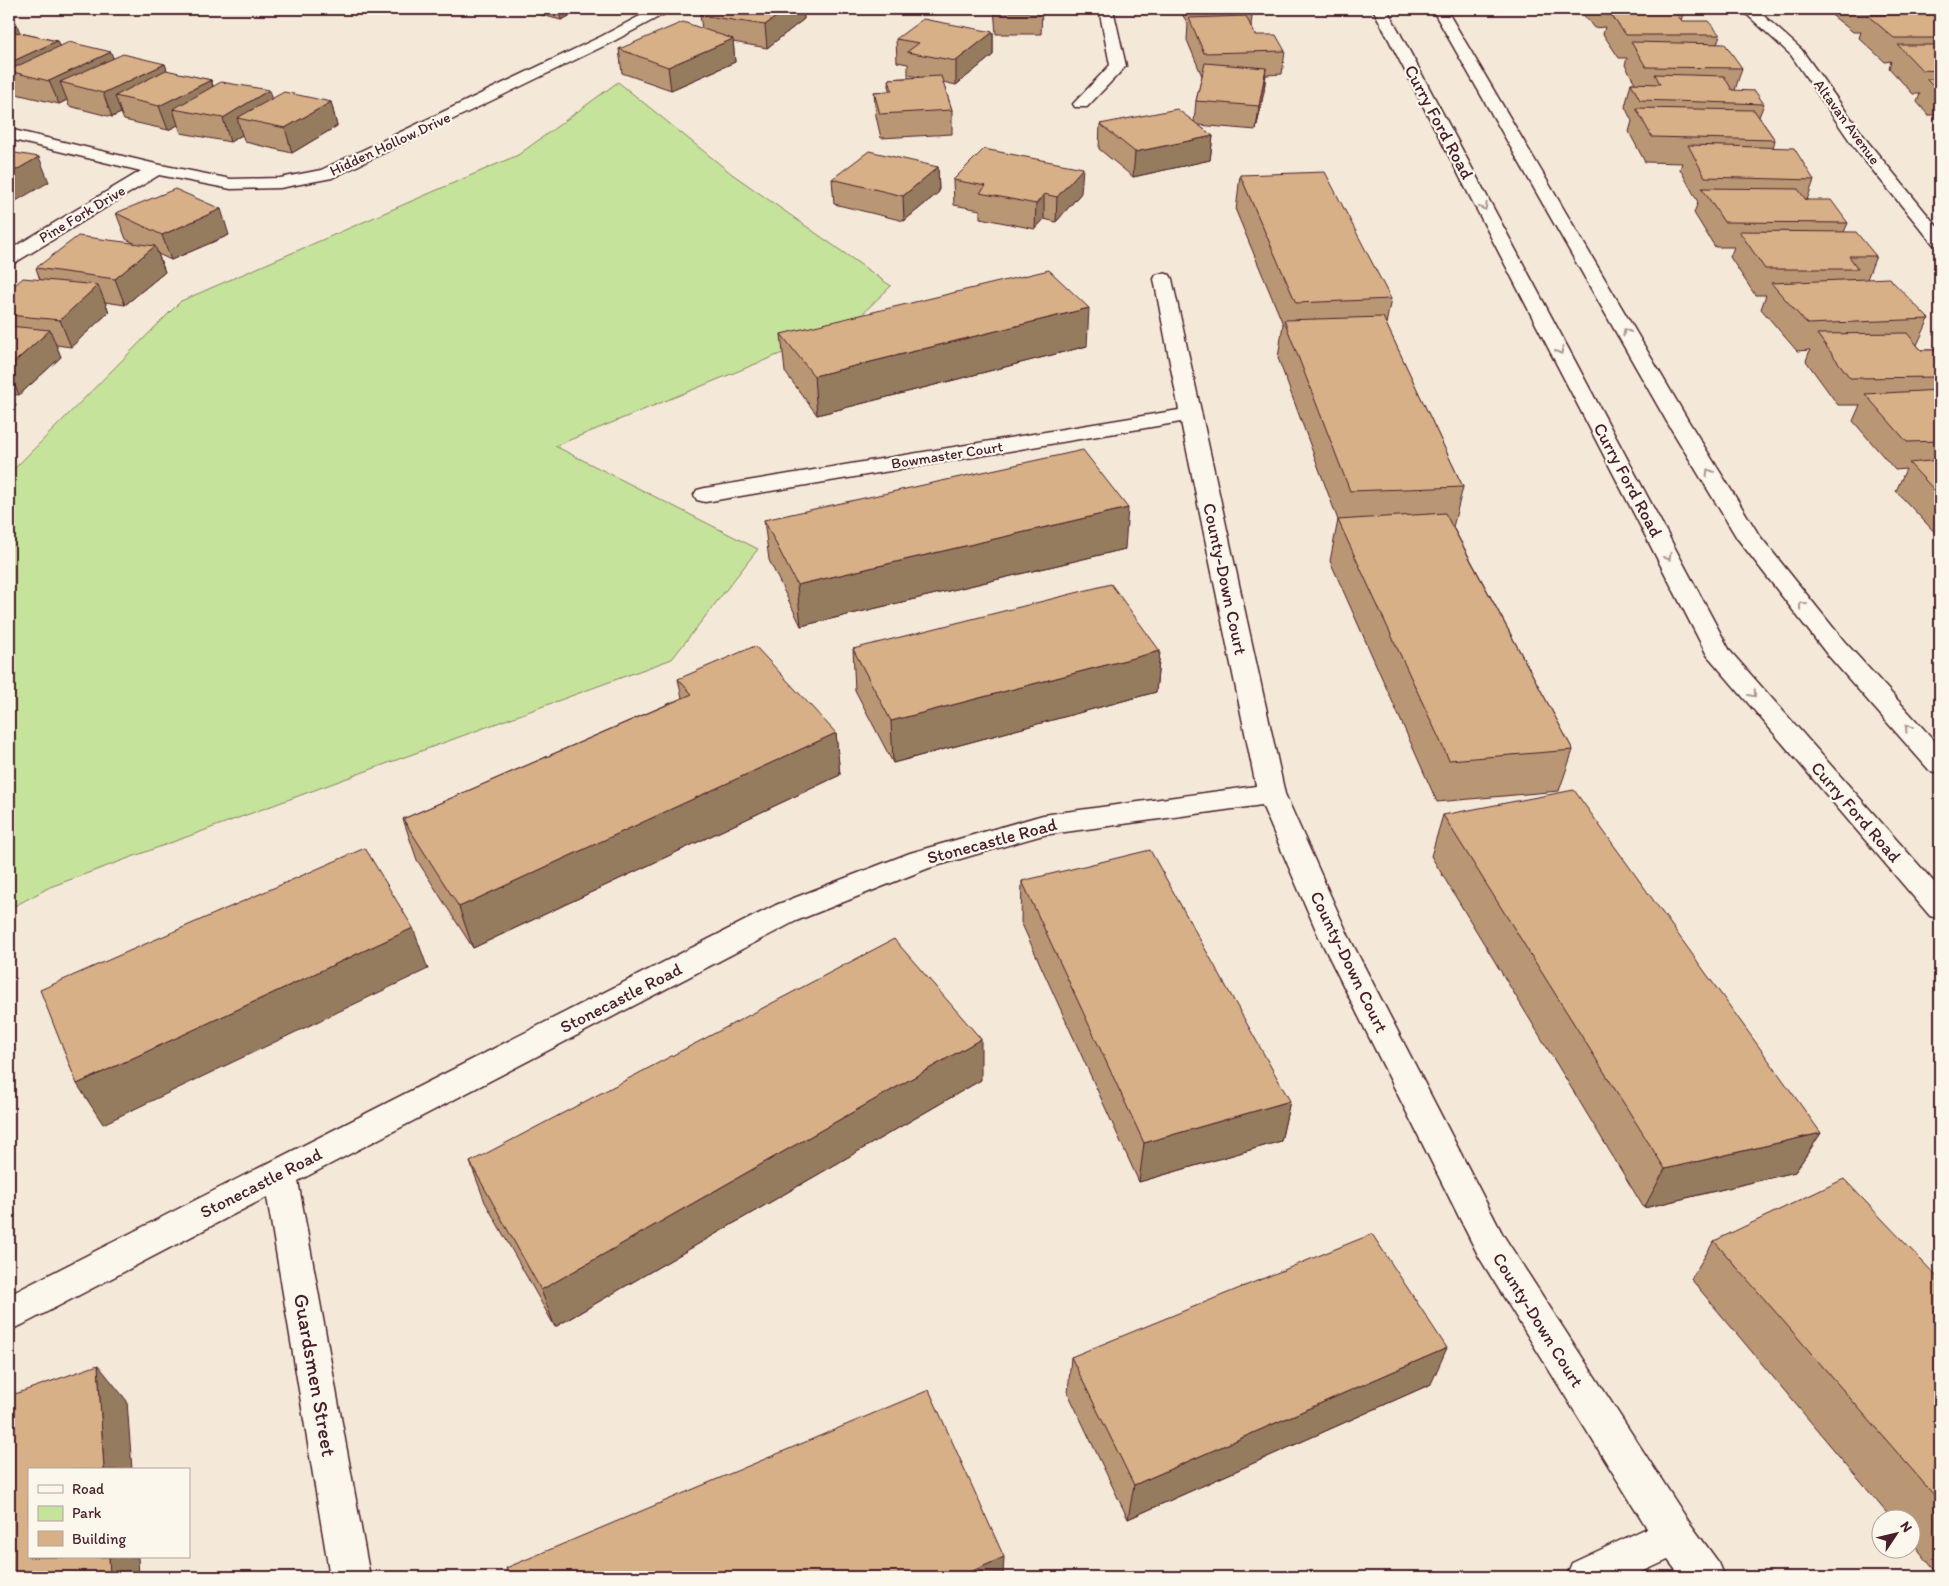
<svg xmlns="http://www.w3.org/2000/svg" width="1949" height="1586" font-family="Itim,sans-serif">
<rect width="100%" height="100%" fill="#f4e9d8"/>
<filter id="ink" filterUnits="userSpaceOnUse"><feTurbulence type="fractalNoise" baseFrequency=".02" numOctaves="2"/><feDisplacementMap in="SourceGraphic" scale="10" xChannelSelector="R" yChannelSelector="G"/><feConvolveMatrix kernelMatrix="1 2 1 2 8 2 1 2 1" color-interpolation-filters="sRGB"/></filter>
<g filter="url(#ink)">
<path fill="#c5e39a" stroke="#888162" d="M618 82 732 174 891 286 851 325 555 446 758 549 672 659 50 887 9 909V474L181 301 518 155Z"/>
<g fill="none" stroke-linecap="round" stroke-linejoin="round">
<defs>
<g id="street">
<path d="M653 9H670L668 12 612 42 332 178 280 188 231 189 159 175 16 262 9 264V250L141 171 9 139V129L156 164 231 179 280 178 321 170 602 36Z"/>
<path d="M1099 9H1113L1126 66 1087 107H1075L1073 104 1110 65Z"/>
<path d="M1741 9H1756L1801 49 1868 142 1940 230V246L1934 245 1856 150 1791 55Z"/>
<path d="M1163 273 1170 275 1172 279 1285 794 1349 937 1503 1235 1689 1522 1719 1563 1725 1577H1681L1668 1560 1631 1577H1566L1572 1563 1647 1528 1479 1257 1319 937 1262 805 1043 835 929 868 796 921 298 1181 370 1577H330L267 1197 22 1325 9 1330V1295L776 905 910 853 1043 815 1256 786 1181 422 705 502 697 500 694 495 697 490 705 488 1179 410 1154 279 1156 275Z"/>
</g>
<g id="secondary">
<path d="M1373 9H1387L1730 651 1940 889V919L1930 916 1707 655Z"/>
<path d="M1432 9H1446L1689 422 1759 535 1844 641 1940 747V773L1930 771 1826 653 1737 538 1667 422Z"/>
</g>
</defs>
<use href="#street" stroke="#4a1f2b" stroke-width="3"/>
<use href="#secondary" stroke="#4a1f2b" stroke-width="3"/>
<use href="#street" fill="#fbf7ec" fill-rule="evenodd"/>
<use href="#secondary" fill="#fbf7ec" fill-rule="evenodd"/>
</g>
<g fill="#b99775" stroke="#4a1f2b">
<path d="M518 9H584L561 20Z"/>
<path d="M709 9H803L804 19 767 48 733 42 735 62 671 90 622 73 619 49 702 29 700 15Z"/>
<path d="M994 9H1042L1041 34H996Z"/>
<path d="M1179 9H1253L1251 25 1255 35 1285 51 1282 74 1266 75 1264 91 1256 130 1198 125 1213 136 1210 160 1133 177 1099 149 1100 124 1194 122 1196 101 1202 76 1187 40 1188 24Z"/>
<path d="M1579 9H1685L1681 20 1682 21 1720 35 1717 44 1742 68 1735 90 1764 104 1759 117 1775 140 1773 148 1814 180 1807 200 1848 223 1844 232 1876 256 1867 279 1929 319 1917 345 1921 350H1940V538L1896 491 1906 469 1895 470 1853 421 1860 405H1838L1806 361 1810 350 1797 351 1761 309 1766 295H1755L1730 257 1734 247H1715L1694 213 1698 202 1680 169 1682 163 1645 162 1629 132 1632 121 1625 107 1631 83H1635L1625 65 1627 58H1619L1603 34 1605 27 1594 28Z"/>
<path d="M1824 9H1940V115H1928L1917 102 1920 94H1913L1889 68 1891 61 1885 62 1859 38 1861 32H1853Z"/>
<path d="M9 23 20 33 57 41 59 47 113 58 165 64 167 71 211 80 213 86 272 99 331 102 337 126 292 153 245 142 242 135 230 142 181 133 178 125 168 130 124 120 121 113 112 117 69 106 67 100 59 104 16 94 14 89 9 91Z"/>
<path d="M993 32V55L956 85 943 82 952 110V134L881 138 876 116 874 92 889 91V79L919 77 908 75V64L897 62 896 39Z"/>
<path d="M938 167 939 192 904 221 834 204 832 179Z"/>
<path d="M1240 175 1391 299 1386 324 1463 487 1453 527 1573 750 1559 791 1437 802 1330 561 1338 520 1278 358 1283 324 1236 211Z"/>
<path d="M953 180 1081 193 1056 222 1044 219 1035 229 980 218V210L954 205Z"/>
<path d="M116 213 229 235 171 260 158 254 165 272 125 305 105 302 109 312 71 347 56 345 61 357 19 395 11 394 16 406 9 413V315L40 280 36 268 136 244 126 239Z"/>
<path d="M781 334 1087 346 817 415 785 372Z"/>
<path d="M764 520 1125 549 801 626 769 560Z"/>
<path d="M853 649 1160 651 1156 692 893 763 855 690Z"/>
<path d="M678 679 836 733 840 775 473 948 417 860 403 819 682 698Z"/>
<path d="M1443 815 1821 1133 1795 1172 1644 1208 1431 856Z"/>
<path d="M1022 881 1290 1101 1281 1141 1139 1182 1021 922Z"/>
<path d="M981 1080 555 1327 485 1202 470 1162Z"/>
<path d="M1714 1241 1940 1280V1577L1912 1542V1518H1891L1691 1279Z"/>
<path d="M1071 1357 1431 1384 1128 1519 1068 1393Z"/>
</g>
<g fill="#967b5f" stroke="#4a1f2b">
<path d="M559 9H584L561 20Z"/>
<path d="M787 9H803L804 19 767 48 765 25Z"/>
<path d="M17 25 26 48 9 55V28Z"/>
<path d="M993 32V55L956 85V61Z"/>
<path d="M733 39 735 62 671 90 668 67Z"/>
<path d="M57 41 66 64 9 71V63Z"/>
<path d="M111 52 119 75 60 82 67 100 59 104 49 81Z"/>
<path d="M165 64 173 87 115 96 121 113 112 117 103 93Z"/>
<path d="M1266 68 1264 91 1256 130 1259 106Z"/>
<path d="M9 76 14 89 9 91Z"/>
<path d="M211 80 218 104 173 109 178 125 168 130 159 106Z"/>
<path d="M269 90 276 114 237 118 242 135 230 142 223 118Z"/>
<path d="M331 102 337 126 292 153 285 128Z"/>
<path d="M1213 136 1210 160 1133 177 1135 152Z"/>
<path d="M39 157 49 182 9 205V174Z"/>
<path d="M938 167 939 192 904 221 903 196Z"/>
<path d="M1083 168 1081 193 1056 222 1057 197Z"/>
<path d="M1044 194V219L1035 229 1036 204Z"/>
<path d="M221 209 229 235 171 260 162 235Z"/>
<path d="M155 246 165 272 125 305 115 279Z"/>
<path d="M98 285 109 312 71 347 60 320Z"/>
<path d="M1089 308 1087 346 817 415 814 376Z"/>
<path d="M50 330 61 357 19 395 9 372V367Z"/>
<path d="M9 391 16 406 9 413Z"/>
<path d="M1128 508 1125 549 801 626 797 585Z"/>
<path d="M1160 651 1156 692 893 763 891 721Z"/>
<path d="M836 733 840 775 473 948 459 907Z"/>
<path d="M413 928 428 969 103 1124 77 1084Z"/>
<path d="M981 1039V1080L555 1327 541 1290Z"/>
<path d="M1290 1101 1281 1141 1139 1182 1144 1143Z"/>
<path d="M1821 1133 1795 1172 1644 1208 1665 1169Z"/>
<path d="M1447 1348 1431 1384 1128 1519 1134 1485Z"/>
<path d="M98 1365 127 1401 132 1470H104Z"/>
<path d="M109 1557H138L139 1577H110Z"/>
<path d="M1004 1557 1003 1577H959Z"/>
</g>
<g fill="#d7b088" stroke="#4a1f2b">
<path d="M709 9H787L765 25 700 15Z"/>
<rect x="996" y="9" width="46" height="3"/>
<path d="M1860 9H1887L1861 10Z"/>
<path d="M1609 12H1675L1682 21H1708L1720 35H1626Z"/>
<path d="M1940 14V38H1894L1867 15Z"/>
<path d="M1246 16 1255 35H1276L1285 51 1204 53 1189 18Z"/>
<path d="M923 19 993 32 956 61 907 52 919 43 896 39Z"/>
<path d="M683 22 733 39 668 67 619 49Z"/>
<path d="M9 23 17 25 9 28Z"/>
<path d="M15 32 57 41 9 63V35Z"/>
<path d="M69 42 111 52 49 81 9 71V70Z"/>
<path d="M1631 42 1725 44 1742 68 1646 67Z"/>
<path d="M1898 45H1940V71L1922 70Z"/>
<path d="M123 54 165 64 103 93 60 82Z"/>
<path d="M1205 63 1266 68 1259 106 1196 101Z"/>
<path d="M166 70 211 80 159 106 115 96Z"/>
<path d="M1655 74 1724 76 1732 90 1755 91 1764 104 1640 100 1631 83 1660 84Z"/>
<path d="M941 76 952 110 880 114 874 92 892 91 889 79Z"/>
<path d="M1926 79H1940V91H1938Z"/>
<path d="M221 82 269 90 223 118 173 109Z"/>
<path d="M284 92 331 102 285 128 237 118Z"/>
<path d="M1636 108 1754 110 1775 140 1652 137Z"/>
<path d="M1177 109 1213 136 1135 152 1100 124Z"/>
<path d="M1688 145 1794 148 1814 180 1705 177Z"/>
<path d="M984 149 1083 168 1057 197 1044 194 1036 204 980 193 986 186 953 180Z"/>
<path d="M869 151 938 167 903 196 832 179Z"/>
<path d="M9 152 39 157 9 174Z"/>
<path d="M1325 172 1391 299 1296 303 1240 175Z"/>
<path d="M1702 188 1798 189 1806 200H1831L1848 223 1724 222Z"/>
<path d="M175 189 221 209 162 235 116 213Z"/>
<path d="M1739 231 1856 232 1876 256H1849L1858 269H1765Z"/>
<path d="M78 236 155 246 115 279 36 268Z"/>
<path d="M1049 270 1089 308 814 376 781 334Z"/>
<path d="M23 278 98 285 60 320 9 315V290Z"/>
<path d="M1889 278 1929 319 1807 324 1771 283Z"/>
<path d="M1383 317 1463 487 1350 491 1284 320Z"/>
<path d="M9 326 50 330 9 367Z"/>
<path d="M1907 333 1921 350H1940V377L1850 378 1817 334Z"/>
<path d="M1940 390V441L1907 442 1865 394Z"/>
<path d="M1083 450 1128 508 797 585 764 520Z"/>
<path d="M1940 460V496L1909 463Z"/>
<path d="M1445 513 1573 750 1449 760 1338 520Z"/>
<path d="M1111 584 1160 651 891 721 853 649Z"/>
<path d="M755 646 836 733 459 907 403 819 692 694 678 679Z"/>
<path d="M1574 790 1821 1133 1665 1169 1443 815Z"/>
<path d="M365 848 413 928 77 1084 40 990Z"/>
<path d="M1150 850 1290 1101 1144 1143 1022 881Z"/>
<path d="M894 939 981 1039 541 1290 470 1162Z"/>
<path d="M1844 1179 1940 1280V1502L1714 1241Z"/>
<path d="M1372 1234 1447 1348 1134 1485 1071 1357Z"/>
<path d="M98 1365 104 1470H29V1557H109L110 1577H9V1396Z"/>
<path d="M929 1390 1004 1557 959 1577H509L506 1568Z"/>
</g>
<defs><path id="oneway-chevron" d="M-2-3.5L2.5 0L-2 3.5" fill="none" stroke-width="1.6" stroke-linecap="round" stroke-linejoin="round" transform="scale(1.25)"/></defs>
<g stroke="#ab9695">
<use href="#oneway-chevron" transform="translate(1484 207) rotate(62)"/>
<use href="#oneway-chevron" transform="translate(1626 332) rotate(-120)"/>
<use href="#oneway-chevron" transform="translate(1560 351) rotate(62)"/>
<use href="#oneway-chevron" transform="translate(1709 472) rotate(-122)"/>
<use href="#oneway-chevron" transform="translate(1668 557) rotate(62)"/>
<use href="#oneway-chevron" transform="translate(1802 605) rotate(-128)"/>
<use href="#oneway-chevron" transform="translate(1753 694) rotate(49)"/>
<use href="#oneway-chevron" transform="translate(1908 728) rotate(-132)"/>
</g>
</g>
<g text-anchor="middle" stroke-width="4.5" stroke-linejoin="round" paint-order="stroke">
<g font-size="15" fill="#4a1f2b" stroke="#fbf7ec">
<text transform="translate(1847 122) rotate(54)" y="5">Altavan Avenue</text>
<text transform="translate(390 144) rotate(-25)" y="5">Hidden Hollow Drive</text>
<text transform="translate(82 214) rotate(-31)" y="5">Pine Fork Drive</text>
<text transform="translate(947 455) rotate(-9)" y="5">Bowmaster Court</text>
</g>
<g font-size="18" fill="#4a1f2b" stroke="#fbf7ec">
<text transform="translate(1439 122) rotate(62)" y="6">Curry Ford Road</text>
<text transform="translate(1628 480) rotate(62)" y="6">Curry Ford Road</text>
<text transform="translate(1225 579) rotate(78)" y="6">County-Down Court</text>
<text transform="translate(1856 812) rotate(49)" y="6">Curry Ford Road</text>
<text transform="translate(992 841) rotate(-15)" y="6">Stonecastle Road</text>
<text transform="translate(1349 962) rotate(64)" y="6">County-Down Court</text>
<text transform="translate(621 998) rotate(-27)" y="6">Stonecastle Road</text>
<text transform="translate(261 1183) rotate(-27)" y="6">Stonecastle Road</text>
<text transform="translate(1538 1320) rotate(58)" y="6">County-Down Court</text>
</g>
<g font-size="21" fill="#4a1f2b" stroke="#fbf7ec">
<text transform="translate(315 1375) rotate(80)" y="7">Guardsmen Street</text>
</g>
</g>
<rect width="1949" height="1586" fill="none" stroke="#fbf7ec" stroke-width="30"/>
<rect x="15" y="15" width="1919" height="1556" fill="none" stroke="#4a1f2b" stroke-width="2" filter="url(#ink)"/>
<rect x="28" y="1468" width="162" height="90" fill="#fbf7ec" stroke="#b4a19f"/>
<rect x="38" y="1485" width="25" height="8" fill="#fbf7ec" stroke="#b4a19f"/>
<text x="72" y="1494" font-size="15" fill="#4a1f2b">Road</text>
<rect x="38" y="1506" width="25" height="15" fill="#c5e39a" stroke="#b4a19f"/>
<text x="72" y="1518" font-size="15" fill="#4a1f2b">Park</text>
<rect x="38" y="1531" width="25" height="15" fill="#d7b088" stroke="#b4a19f"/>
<text x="72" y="1544" font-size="15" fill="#4a1f2b">Building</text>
<g transform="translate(1896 1534) rotate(55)"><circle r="24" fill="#fbf7ec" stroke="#b4a19f"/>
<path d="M0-4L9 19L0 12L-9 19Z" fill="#4a1f2b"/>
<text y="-8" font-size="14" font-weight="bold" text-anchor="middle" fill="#4a1f2b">N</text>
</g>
</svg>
